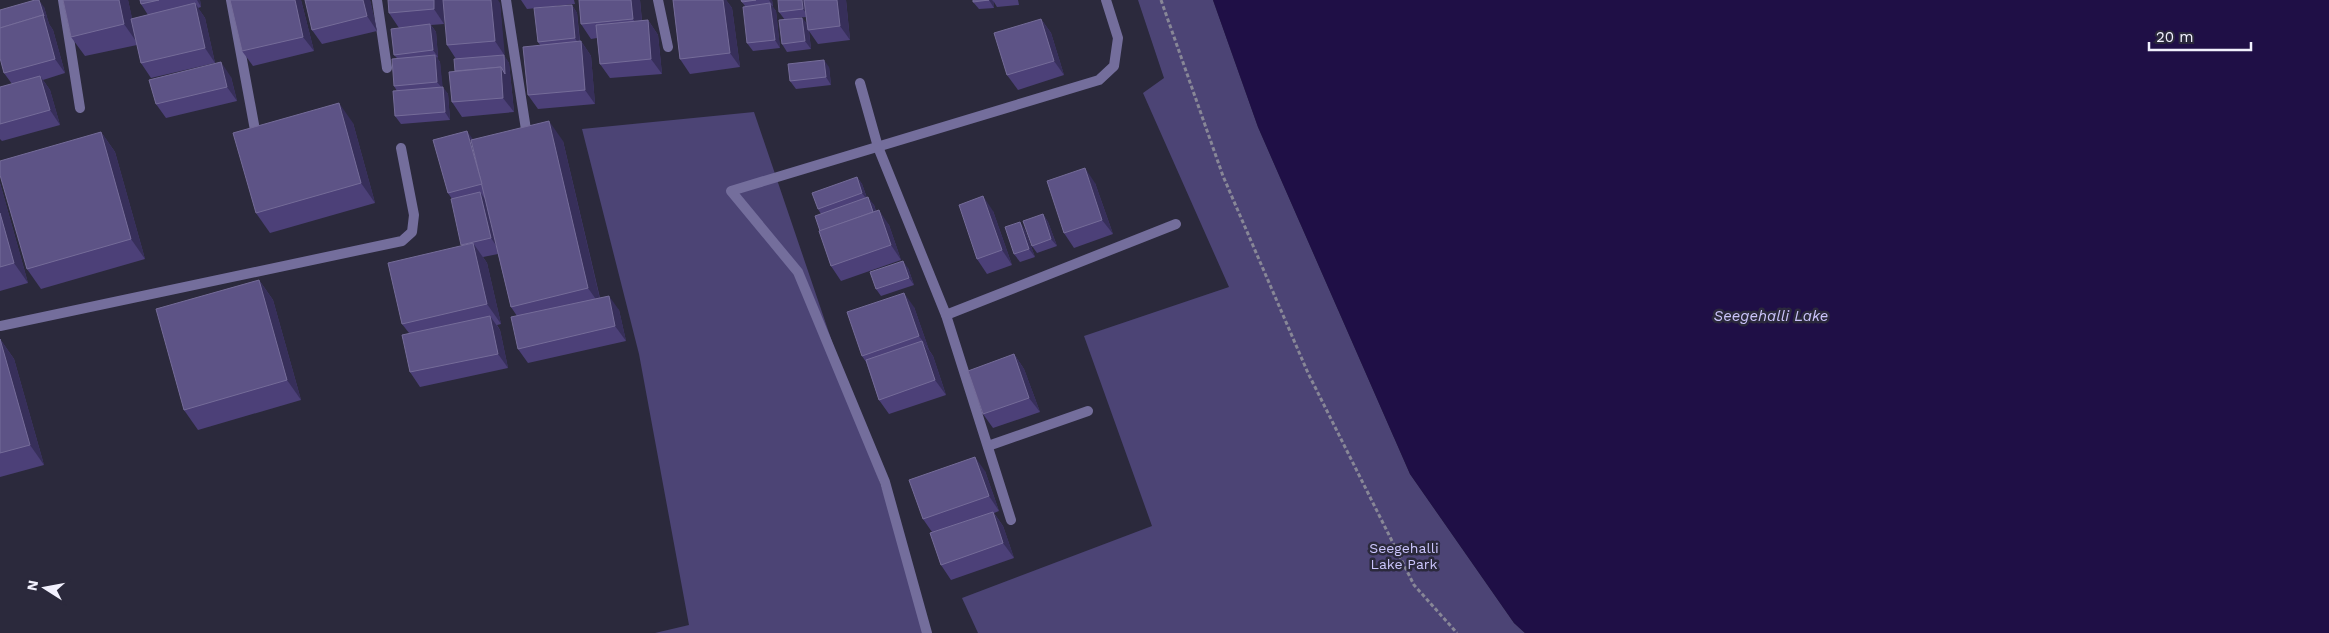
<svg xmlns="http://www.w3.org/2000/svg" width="2329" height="633" font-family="'Work Sans',sans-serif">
<rect width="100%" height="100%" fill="#2b293c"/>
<g fill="#4c4475">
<path d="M1138 0H1213L1258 127 1410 474 1514 623 1525 633H978L962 598 1152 526 1084 336 1229 287 1143 93 1164 78Z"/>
<path d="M754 112 931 633H655L689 625 639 354 582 129Z"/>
</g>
<path fill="#1f0f46" d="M1213 0H2329V633H1525L1514 623 1410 474 1258 127Z"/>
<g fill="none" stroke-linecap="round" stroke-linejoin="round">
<path stroke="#888797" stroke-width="3" stroke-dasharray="4 2.5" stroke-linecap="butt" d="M1161 0 1223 176 1308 373 1414 585 1457 633"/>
<path stroke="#746e9c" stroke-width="10" d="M0 326 402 241 412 232 414 215 401 148"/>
<g stroke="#746e9c" stroke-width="10">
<path d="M63 0 80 108"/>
<path d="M231 0 255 130"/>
<path d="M377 0 387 68"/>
<path d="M506 0 527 136"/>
<path d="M658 0 668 47"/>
<path d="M860 83 878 147 946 315 1011 520"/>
<path d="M946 315 1176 224"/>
<path d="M988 446 1088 411"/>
<path d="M927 633 885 482 798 272 731 191 1099 80 1114 66 1118 38 1106 0"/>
</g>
</g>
<g fill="#4c4078" fill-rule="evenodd">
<path d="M63 0H128L132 19 148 15 141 4 140 0H200L201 7 198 8 205 18 215 63 151 78 141 63 137 45 85 56 71 37Z"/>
<path d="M301 0 314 51 253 66 242 51Z"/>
<path d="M370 0 377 31 322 44 312 30Z"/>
<path d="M388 0H443L444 24 431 25 436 32 438 57 437 58 440 62 442 87 448 94 450 120 401 124 395 116 397 91 394 86 397 58 394 55 413 26 399 28 389 13Z"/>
<path d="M521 0H574L575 4 527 9Z"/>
<path d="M579 0H640L642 21 648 20 658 35 662 74 610 78 600 64 597 38 591 39 581 24Z"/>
<path d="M673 0H726L732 8 740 67 690 74 680 59Z"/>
<path d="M741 0H772L773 6H772L776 11 780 48 753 51 747 43 745 6 742 2Z"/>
<path d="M846 0 850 40 818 44 809 31 811 49 787 52 782 44 785 20 779 12ZM806 17 807 24 802 18 788 19Z"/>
<path d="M973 0H1018L1019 5 997 7 994 2V8L979 9 973 2Z"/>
<path d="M500 3 504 56 509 63 514 112 462 117 452 102 456 59 447 45Z"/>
<path d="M572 5 577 13 580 41H581L591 56 595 104 538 109 528 95 540 45 538 42Z"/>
<path d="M44 7 49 24 53 30 65 73 43 80 50 90 60 125 2 141 0 139V87L12 84 4 73Z"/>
<path d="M1041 19 1051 33 1064 75 1018 90 1007 75Z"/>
<path d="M829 67 831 85 796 89 790 81Z"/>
<path d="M231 77 237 101 166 118 156 104Z"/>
<path d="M353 123 375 203 270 233 256 213Z"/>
<path d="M101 132 115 152 145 259 41 289 27 269Z"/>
<path d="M473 139 563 141 600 298 619 310 626 341 528 363 518 349 517 316 511 307 498 254 483 257 487 263 501 324 497 325 500 330 508 368 420 387 410 372 409 333 402 324 462 246 452 199 448 193Z"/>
<path d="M857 177 862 184 867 198 874 205 876 211 889 225 901 260 841 281 831 266 820 231 821 214 818 209Z"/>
<path d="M0 183 28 283 0 291Z"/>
<path d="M1095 183 1113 234 1074 248 1064 233Z"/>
<path d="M993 211 1012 265 987 274 977 259Z"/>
<path d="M1043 214 1048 222 1057 246 1037 253 1032 246Z"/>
<path d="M1020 222 1025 230 1035 257 1020 262 1014 254Z"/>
<path d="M908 268 914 285 881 296 876 289Z"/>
<path d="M259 280 273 300 301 400 198 430 184 410Z"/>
<path d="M914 307 929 350 933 356 946 395 889 414 879 400 866 362 862 356Z"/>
<path d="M0 339 14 359 44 465 0 477Z"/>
<path d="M1014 354 1024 369 1040 412 993 428 983 414Z"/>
<path d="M985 471 999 511 994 513 1003 526 1014 558 951 580 941 565 932 532 923 519Z"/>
</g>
<g fill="#372f5a">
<path d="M39 0 44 7 49 24 53 30 65 73 55 59Z"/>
<path d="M119 0H128L138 44 124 24Z"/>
<path d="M197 0H200L201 7Z"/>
<path d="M295 0H301L314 51 303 37Z"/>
<path d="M363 0H370L377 31 367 16Z"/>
<path d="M434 0H443L444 24 434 9Z"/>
<path d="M491 0H498L500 3 505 56 495 41Z"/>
<path d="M631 0H640L643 34 633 19Z"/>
<path d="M723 0H726L732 8 740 67 730 53Z"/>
<path d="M769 0H772L773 6Z"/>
<path d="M802 0H806L808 16 803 9Z"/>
<path d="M837 0H846L850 40 840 26Z"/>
<path d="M989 0H992L994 2V8Z"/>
<path d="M195 3 205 18 215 63 205 48Z"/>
<path d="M770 3 776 11 780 48 775 40Z"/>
<path d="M572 5 577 13 580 46 575 38Z"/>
<path d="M802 18 808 25 811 49 805 41Z"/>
<path d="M1041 19 1051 33 1064 75 1054 61Z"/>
<path d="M648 20 658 35 662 74 651 59Z"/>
<path d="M430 24 436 32 438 57 433 50Z"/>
<path d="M581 41 591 56 595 104 585 90Z"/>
<path d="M435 55 440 62 443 89 437 82Z"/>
<path d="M504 55 509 63 514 112 503 98 501 67Z"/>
<path d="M824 60 829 67 831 85 826 77Z"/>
<path d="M221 62 231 77 237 101 227 87Z"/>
<path d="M40 76 50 90 60 125 50 110Z"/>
<path d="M443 87 448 94 450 120 445 112Z"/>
<path d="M339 103 353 123 375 203 361 183Z"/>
<path d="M549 121 563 141 602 308 588 288Z"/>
<path d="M467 131 477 145 482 184Z"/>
<path d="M101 132 115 152 145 259 131 239Z"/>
<path d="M1085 168 1095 183 1113 234 1102 220Z"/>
<path d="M857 177 862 184 868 201 862 193Z"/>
<path d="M0 183 28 283 14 263 0 213Z"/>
<path d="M480 192 490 206 501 253 491 238Z"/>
<path d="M983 196 993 211 1012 265 1002 250Z"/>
<path d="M868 197 874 205 879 221 874 213Z"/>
<path d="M879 210 889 225 901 260 891 245Z"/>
<path d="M1043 214 1048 222 1057 246 1051 239Z"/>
<path d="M1020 222 1025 230 1035 257 1029 249Z"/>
<path d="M473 243 487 263 501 324 487 304Z"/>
<path d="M903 261 908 268 914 285 909 278Z"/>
<path d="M259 280 273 300 301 400 287 380Z"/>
<path d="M904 293 914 307 929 350 919 336Z"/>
<path d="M609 296 619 310 626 341 615 326Z"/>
<path d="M490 316 500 330 508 368 498 354Z"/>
<path d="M0 339 14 359 44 465 30 445Z"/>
<path d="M922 341 933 356 946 395 935 380Z"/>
<path d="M1014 354 1024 369 1040 412 1029 398Z"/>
<path d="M975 457 985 471 999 511 989 496Z"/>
<path d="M993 512 1003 526 1014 558 1003 543Z"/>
</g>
<g fill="#5d5386" stroke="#756c99">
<path d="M35 0H39L44 16 43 15 0 28V10Z"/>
<path d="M63 0H119L124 24 71 37Z"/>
<path d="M140 0H159L141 4Z"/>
<path d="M230 0H295L303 37 242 51Z"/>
<path d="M305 0H363L367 16 312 30Z"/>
<path d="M388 0H434V9L389 13Z"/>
<path d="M443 0H491L495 41 447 45Z"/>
<path d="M579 0H631L633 19 581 24Z"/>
<path d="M673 0H723L730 53 680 59Z"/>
<path d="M741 0H756L742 2Z"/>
<path d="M778 0H802L803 9 779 12Z"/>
<path d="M804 0H837L840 26 808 30Z"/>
<path d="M973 0H989L973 2Z"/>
<path d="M195 3 205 48 141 63 131 19Z"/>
<path d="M770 3 775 40 747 43 743 7Z"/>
<path d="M572 5 575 38 538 42 534 8Z"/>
<path d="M43 15 55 59 4 73 0 58V28Z"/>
<path d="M802 18 805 41 782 44 779 20Z"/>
<path d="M1041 19 1054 61 1007 75 994 33Z"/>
<path d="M648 20 651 59 600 64 596 25Z"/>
<path d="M430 24 433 50 394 55 391 29Z"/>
<path d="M581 41 585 90 528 95 523 47Z"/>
<path d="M435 55 437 82 394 86 392 59Z"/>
<path d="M504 55 505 74 501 67 455 71 454 59Z"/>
<path d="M824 60 826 77 790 81 788 64Z"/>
<path d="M221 62 227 87 156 104 149 80Z"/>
<path d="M501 67 503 98 452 102 449 72Z"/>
<path d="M40 76 50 110 0 124V87Z"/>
<path d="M443 87 445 112 395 116 393 91Z"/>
<path d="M339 103 361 183 256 213 233 133Z"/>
<path d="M549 121 588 288 511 307 471 140Z"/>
<path d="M467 131 482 184 448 193 433 140Z"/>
<path d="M101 132 131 239 27 269 0 175V161Z"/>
<path d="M1085 168 1102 220 1064 233 1047 181Z"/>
<path d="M857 177 862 193 818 209 812 193Z"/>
<path d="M480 192 491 238 461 245 451 199Z"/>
<path d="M983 196 1002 250 977 259 959 205Z"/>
<path d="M868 197 873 212 820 231 815 216Z"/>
<path d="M879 210 891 245 831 266 819 231Z"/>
<path d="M0 213 14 263 0 267Z"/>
<path d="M1043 214 1051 239 1032 246 1023 221Z"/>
<path d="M1020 222 1029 249 1014 254 1005 227Z"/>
<path d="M473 243 487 304 402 324 388 263Z"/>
<path d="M903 261 909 278 876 289 870 272Z"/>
<path d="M259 280 287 380 184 410 156 309Z"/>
<path d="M904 293 919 336 862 356 847 312Z"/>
<path d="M609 296 615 326 518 349 511 317Z"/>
<path d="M490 316 498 354 410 372 402 335Z"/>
<path d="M0 339 30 445 0 453Z"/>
<path d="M922 341 935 380 879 400 866 360Z"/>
<path d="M1014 354 1029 398 983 414 968 371Z"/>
<path d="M975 457 989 496 923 519 909 480Z"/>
<path d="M993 512 1003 543 941 565 930 533Z"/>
</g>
<g text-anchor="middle" stroke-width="5" stroke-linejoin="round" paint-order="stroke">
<g font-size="14" fill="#cbc5fc" stroke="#2b293c">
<text x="1404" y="553">Seegehalli<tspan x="1404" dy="16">Lake Park</tspan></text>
</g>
<g font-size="15" font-style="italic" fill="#cbc4fb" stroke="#2b293c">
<text x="1771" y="321">Seegehalli Lake</text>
</g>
</g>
<g transform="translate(45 588) rotate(281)" stroke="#2b293c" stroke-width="4" paint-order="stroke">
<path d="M0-4L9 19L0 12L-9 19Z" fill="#f2f1fe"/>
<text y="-8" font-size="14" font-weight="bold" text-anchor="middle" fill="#f2f1fe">N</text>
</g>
<path d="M2149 42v8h102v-8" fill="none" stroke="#f2f1fe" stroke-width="2.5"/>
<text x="2156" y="42" font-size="15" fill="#f2f1fe" stroke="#2b293c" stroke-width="4" paint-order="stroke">20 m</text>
</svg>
